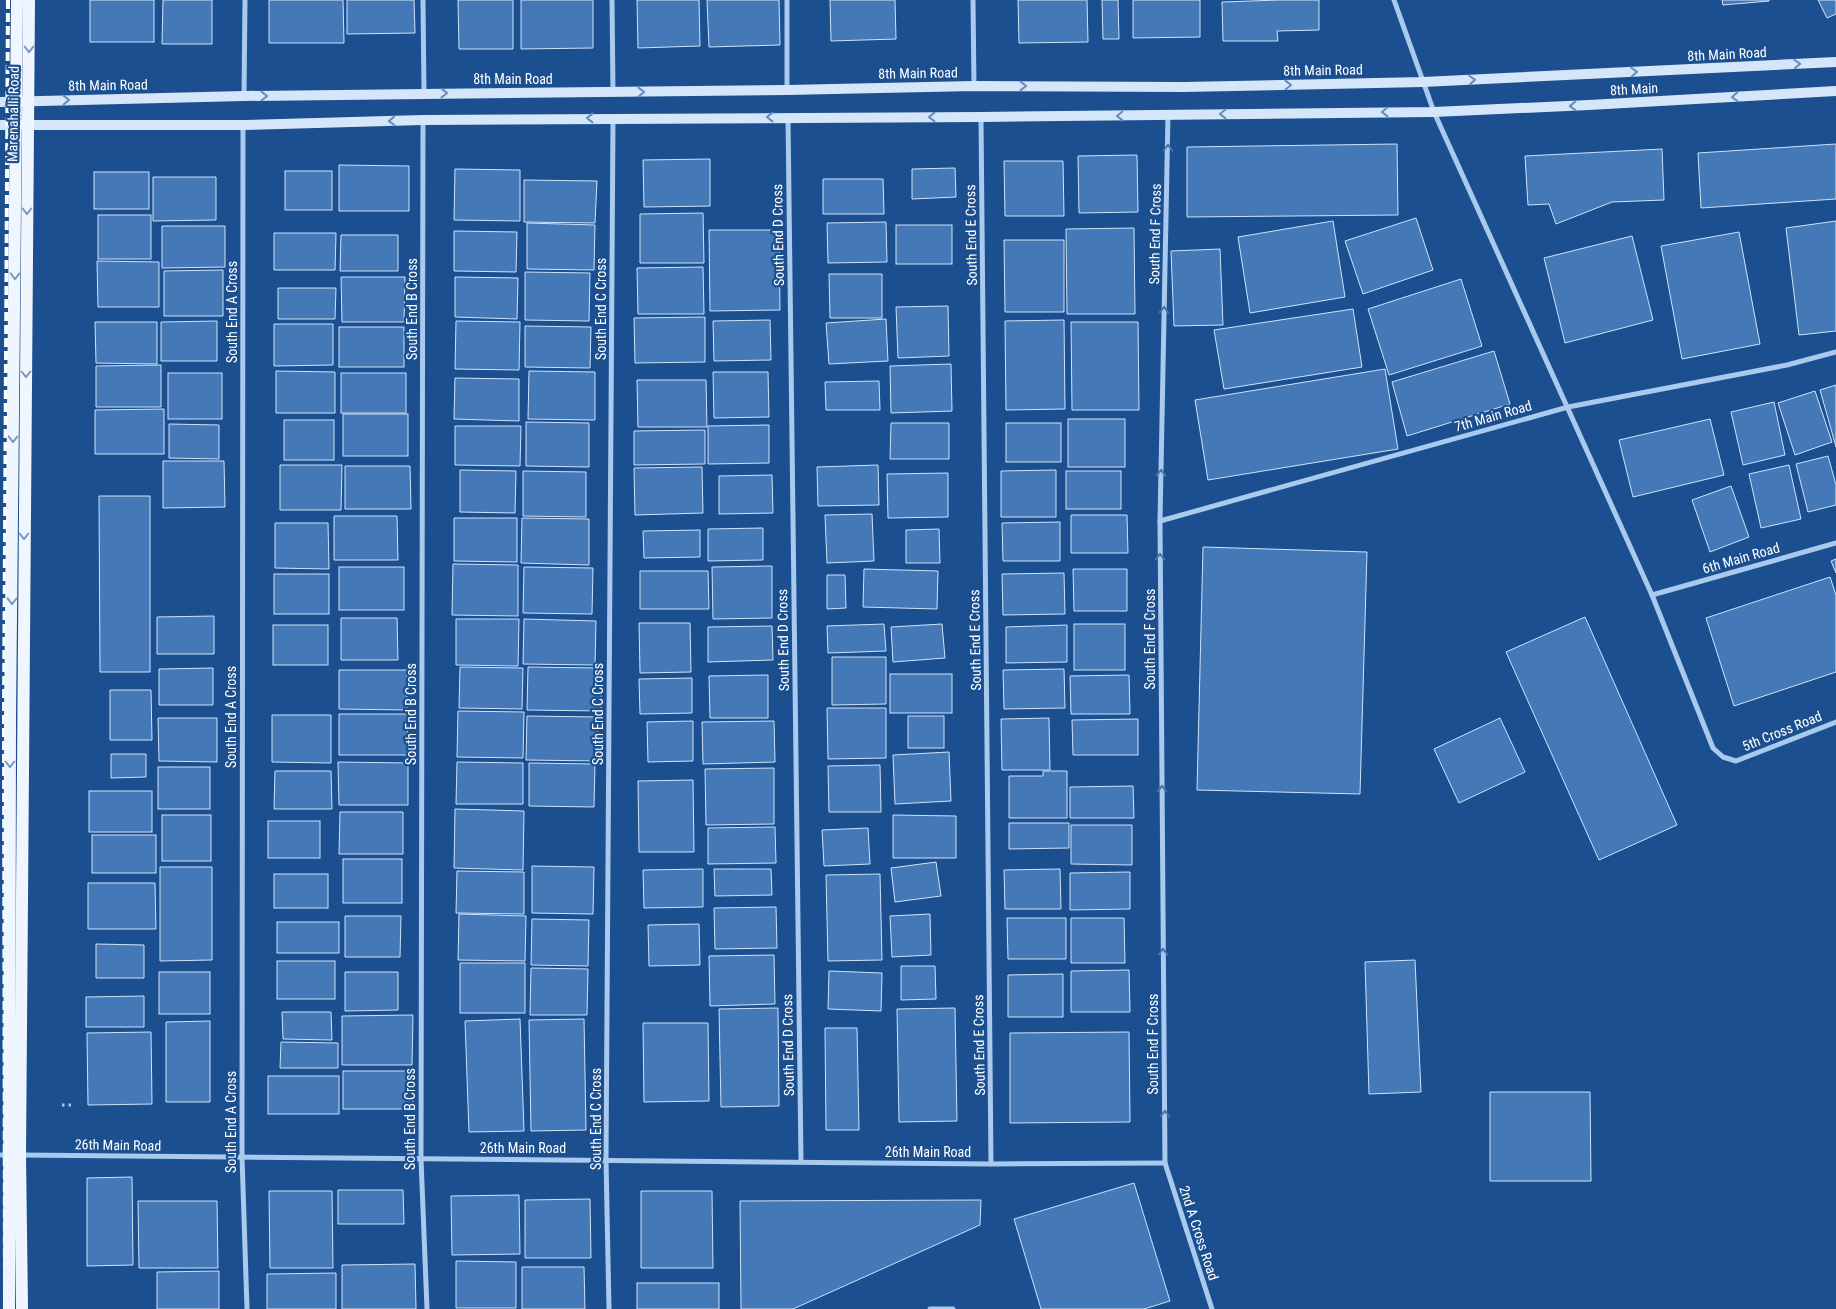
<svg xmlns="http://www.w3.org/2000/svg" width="1836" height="1309" font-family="'Roboto Condensed',sans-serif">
<rect width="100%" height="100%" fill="#1b4f8f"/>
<g fill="#4478b7" stroke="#cfe3fa">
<rect x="90" y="0" width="64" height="42"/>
<path d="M163 0H212V44H162Z"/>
<path d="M269 0H343L344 43H269Z"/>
<path d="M347 0H414L415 33 347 34Z"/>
<path d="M458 0H513V49H459Z"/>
<path d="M521 0H593V48L521 49Z"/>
<path d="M637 0H699L700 46 638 48Z"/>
<path d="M707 0H779L780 45 709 47Z"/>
<path d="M830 0H895L896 39 831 41Z"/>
<path d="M1018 0H1087L1088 42 1019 43Z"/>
<path d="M1102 0H1118L1119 39H1103Z"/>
<path d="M1133 0H1200V37L1133 38Z"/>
<path d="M1279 0H1319V30L1277 31 1278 41H1223L1222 2Z"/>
<path d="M1722 0H1769V1L1723 5Z"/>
<path d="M1818 0H1836V14L1827 18Z"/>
<path d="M1397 144 1398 215 1187 217V147Z"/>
<path d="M1836 144V199L1701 208 1698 153Z"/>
<path d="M1662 149 1664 200 1612 202 1556 224 1549 204 1528 205 1525 156Z"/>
<path d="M1137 155 1138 212 1079 213 1078 156Z"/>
<path d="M710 159V206L644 207 643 160Z"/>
<path d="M1004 161H1063L1064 216H1005Z"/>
<path d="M339 165 409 166V211H339Z"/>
<path d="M955 168 956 197 912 199V169Z"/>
<path d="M455 169 520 170V221L454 220Z"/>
<rect x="285" y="171" width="47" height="39"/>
<rect x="94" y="172" width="55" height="37"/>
<path d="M153 177H216V220L153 221Z"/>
<path d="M823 179H883L884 214H823Z"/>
<path d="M524 180 597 181 595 223 524 222Z"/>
<path d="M703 213 704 263H640V214Z"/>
<rect x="98" y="215" width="53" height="44"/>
<path d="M1416 218 1433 270 1363 294 1345 241Z"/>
<path d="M1333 221 1345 297 1250 313 1238 237Z"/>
<path d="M1836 221V331L1799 335 1786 228Z"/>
<path d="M886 222 887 262 828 263 827 223Z"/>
<path d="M527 223 595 225 594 270 527 269Z"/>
<rect x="896" y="225" width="56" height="39"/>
<path d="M162 226H225V267L162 268Z"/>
<path d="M1134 228 1135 314H1067L1066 229Z"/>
<path d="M709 230H779L780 310 710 311Z"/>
<path d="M454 231 517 232 516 272 454 271Z"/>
<path d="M1739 232 1760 344 1682 359 1661 246Z"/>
<path d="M274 233H336L335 270H274Z"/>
<path d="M341 235H398V271H340Z"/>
<path d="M1632 236 1653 320 1565 343 1544 258Z"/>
<path d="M1004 240H1064V312H1005Z"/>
<path d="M1220 249 1223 325 1174 326 1171 251Z"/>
<path d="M97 261 159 262V307H98Z"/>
<path d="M703 267 704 314H638L637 268Z"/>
<path d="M223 270V316H164V271Z"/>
<path d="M525 272 590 273 589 321 525 320Z"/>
<path d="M829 274H882V318H830Z"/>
<path d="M341 277H405L404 322H342Z"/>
<path d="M455 277 518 278 517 319 455 317Z"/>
<path d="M1461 279 1482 346 1389 375 1368 309Z"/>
<path d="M278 288H336L335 319H278Z"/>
<path d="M948 306 949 356 898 358 896 307Z"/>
<path d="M1353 309 1362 367 1224 389 1214 330Z"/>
<path d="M705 317V362L635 363 634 318Z"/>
<path d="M886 319 888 361 829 364 826 323Z"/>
<path d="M770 320 771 360 714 361 713 321Z"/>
<path d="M1064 320 1065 409 1006 410 1005 321Z"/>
<path d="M217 321V361H161V322Z"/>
<path d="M456 321 520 322 519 370 455 369Z"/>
<path d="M95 322H157V364L96 363Z"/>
<path d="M1071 322H1138L1139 410H1072Z"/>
<path d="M274 324H333V365L274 366Z"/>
<path d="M525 326 591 327 590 368 525 367Z"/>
<rect x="339" y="327" width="65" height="40"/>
<path d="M1494 351 1510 404 1407 436 1392 382Z"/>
<path d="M951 364 952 411 891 413 890 366Z"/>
<path d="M161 365V407H96V366Z"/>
<path d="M1385 369 1398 449 1208 480 1195 400Z"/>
<path d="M276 371 335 372V413H276Z"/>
<path d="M529 371 595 372V420L528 419Z"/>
<path d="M713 372H768L769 417 714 418Z"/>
<rect x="168" y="373" width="54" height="46"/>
<rect x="341" y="373" width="65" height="40"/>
<path d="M455 378 519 379V421L454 419Z"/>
<path d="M637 380H706L707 427H638Z"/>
<path d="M879 381 880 410H826L825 382Z"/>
<path d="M1836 385V447L1820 390Z"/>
<path d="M1815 391 1832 442 1795 455 1778 403Z"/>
<path d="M1774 402 1785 455 1743 465 1731 412Z"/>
<path d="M164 409V454H95V410Z"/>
<rect x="343" y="414" width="65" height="42"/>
<rect x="1068" y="419" width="57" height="48"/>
<path d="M1710 419 1724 475 1633 497 1619 440Z"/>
<rect x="284" y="420" width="50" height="40"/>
<path d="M526 422 589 423V467L526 466Z"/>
<path d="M891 423H949V459H890Z"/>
<rect x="1006" y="423" width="55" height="39"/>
<path d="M169 424 219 425V459L169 458Z"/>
<path d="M769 425V463L708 464V426Z"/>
<path d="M455 426H521L520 466 455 465Z"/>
<path d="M705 430V464L634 465V431Z"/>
<path d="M1828 456 1836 485V505L1808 512 1796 464Z"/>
<path d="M163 461H224L225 507 163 508Z"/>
<path d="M280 465H342L341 510H280Z"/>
<path d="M878 465 879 505 818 506 817 467Z"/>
<path d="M1789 465 1801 519 1761 528 1749 474Z"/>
<path d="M345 466H410L411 509H345Z"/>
<path d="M702 467 703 513 635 515 634 468Z"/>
<path d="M460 470 516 471 515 513 460 512Z"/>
<path d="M1056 470V517H1001V471Z"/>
<path d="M523 471 586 472V517L523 516Z"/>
<rect x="1066" y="471" width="55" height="38"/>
<path d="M948 473V517L888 518 887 474Z"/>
<path d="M772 475 773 513 719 514V476Z"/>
<path d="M1731 486 1749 537 1710 552 1692 500Z"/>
<path d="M99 496H150V672H100Z"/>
<path d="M872 514 874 561 827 563 825 515Z"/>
<path d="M1071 515H1127L1128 553H1071Z"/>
<path d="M334 516H397L398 560H334Z"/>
<path d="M454 518H517V562L454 561Z"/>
<path d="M522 518 589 519V565L521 563Z"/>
<path d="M1060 522V561H1003L1002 523Z"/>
<path d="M275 523H328L329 569 275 568Z"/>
<path d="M763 528V560L708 561V529Z"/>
<path d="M939 529 940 563H906V530Z"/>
<path d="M700 530V557L644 558 643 531Z"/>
<path d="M1203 547 1367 552 1360 794 1197 790Z"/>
<path d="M1836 559V573L1831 561Z"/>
<path d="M453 564 518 565V616L452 615Z"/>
<path d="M772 566V618L713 619 712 567Z"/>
<rect x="339" y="567" width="65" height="43"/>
<path d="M524 567 593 568 592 614 523 613Z"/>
<path d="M864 569 938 571 937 609 863 607Z"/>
<path d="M1073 569H1127V611H1074Z"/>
<path d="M640 571H708L709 609H640Z"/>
<path d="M1064 573 1065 614 1003 615 1002 574Z"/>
<rect x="274" y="574" width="55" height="40"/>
<path d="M827 575H845L846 608 827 609Z"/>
<path d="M1830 577 1836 595V672L1734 706 1706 618Z"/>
<path d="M214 616V654H157V617Z"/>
<path d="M1585 617 1677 825 1599 860 1506 652Z"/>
<path d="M341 618H397L398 660H341Z"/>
<path d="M456 619H519L518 666 456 665Z"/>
<path d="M524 619 596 621 595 665 523 664Z"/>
<path d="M639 623H690L691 672 640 673Z"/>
<path d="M884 624 886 651 828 653 827 626Z"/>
<path d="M942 624 945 658 893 662 891 627Z"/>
<rect x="1074" y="624" width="51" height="46"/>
<rect x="273" y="625" width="55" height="40"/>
<path d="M1067 625V662L1006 663V627Z"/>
<path d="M772 626 773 660 708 662V627Z"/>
<path d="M832 657H886V704L832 705Z"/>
<path d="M460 667 523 668 522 709 459 708Z"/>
<path d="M528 667 601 668V711L527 710Z"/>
<path d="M213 668V705H159V669Z"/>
<path d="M1064 669 1065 708 1004 709 1003 670Z"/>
<path d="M339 670H407V710L339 709Z"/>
<rect x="890" y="674" width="62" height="39"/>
<path d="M768 675V718H710L709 676Z"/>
<path d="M1129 675 1130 714H1071L1070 676Z"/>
<path d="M692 678V713L640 714 639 679Z"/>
<path d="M110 690H151L152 740H110Z"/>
<path d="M827 708H886V758L828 759Z"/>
<path d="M458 711 524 712 523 758 457 757Z"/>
<path d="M339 714H408L407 755H339Z"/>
<path d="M272 715H331V763L272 762Z"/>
<path d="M527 716 598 717V761L526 760Z"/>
<rect x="908" y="716" width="36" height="32"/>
<path d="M158 718H217V762L159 761Z"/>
<path d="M1049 718 1050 770H1002L1001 719Z"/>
<path d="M1500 718 1525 772 1459 803 1434 749Z"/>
<path d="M1138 719V755H1073L1072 720Z"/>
<path d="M693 721V761L648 762 647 722Z"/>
<path d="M774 721 775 762 703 764 702 722Z"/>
<path d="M949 752 951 801 895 804 893 755Z"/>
<path d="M111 754H146V777L111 778Z"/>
<path d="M338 762 408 763V805H339Z"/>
<path d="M457 762 523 763V804H456Z"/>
<path d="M529 763 595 764 594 807 529 806Z"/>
<path d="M880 765 881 812H829L828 766Z"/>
<rect x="158" y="767" width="52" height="42"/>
<path d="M774 768V824L706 825 705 769Z"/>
<path d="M275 771H331L332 809H274Z"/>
<path d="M1043 771H1067V818H1009V776H1043Z"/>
<path d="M693 780 694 852H639L638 781Z"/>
<path d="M1133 786 1134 818H1070V787Z"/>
<rect x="89" y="791" width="63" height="41"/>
<path d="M455 809 524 811 523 870 454 868Z"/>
<path d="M340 812H403V854H339Z"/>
<rect x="162" y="815" width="49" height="46"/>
<path d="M893 815 956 816V858H893Z"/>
<rect x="268" y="821" width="52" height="37"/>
<path d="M1009 823H1069V848L1009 849Z"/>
<path d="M1071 825H1132V865L1071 864Z"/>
<path d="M775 827 776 863 708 864V828Z"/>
<path d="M868 828 870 864 824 866 822 830Z"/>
<rect x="92" y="835" width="64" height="38"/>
<rect x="343" y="859" width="59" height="44"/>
<path d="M936 862 941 896 895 902 891 868Z"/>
<path d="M532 866 594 867 593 914 532 913Z"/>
<path d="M160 867H212V960L160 961Z"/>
<path d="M703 869V907L644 908 643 870Z"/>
<path d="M714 869H771L772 895 715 896Z"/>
<path d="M1060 869 1061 909H1005L1004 870Z"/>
<path d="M457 871 524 872V914L456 913Z"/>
<path d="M1130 872V909L1070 910V873Z"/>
<rect x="274" y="874" width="54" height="34"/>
<path d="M880 874 882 960 828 961 826 875Z"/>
<path d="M88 883H155L156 929H88Z"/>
<path d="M776 907 777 948 715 949 714 908Z"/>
<path d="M459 914 526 916 525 961 458 960Z"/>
<path d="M930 914 931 955 892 957 890 916Z"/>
<path d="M345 916H401L400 957H345Z"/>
<path d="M1007 918H1066V959H1008Z"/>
<path d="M1071 918H1124L1125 963H1071Z"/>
<path d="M532 919 589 920 588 966 531 965Z"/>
<rect x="277" y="922" width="62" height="31"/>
<path d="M699 924 700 965 649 966 648 925Z"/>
<path d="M96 944 144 945V978H96Z"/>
<path d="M774 955 775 1004 710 1006 709 956Z"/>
<path d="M1415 960 1421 1092 1369 1094 1365 962Z"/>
<rect x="277" y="961" width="58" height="38"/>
<rect x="460" y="963" width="65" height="50"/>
<path d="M901 966H935L936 999 901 1000Z"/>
<path d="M531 968 588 969 587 1015H530Z"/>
<path d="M1129 970 1130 1012H1071V971Z"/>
<path d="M829 971 882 973 881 1011 828 1009Z"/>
<rect x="159" y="972" width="51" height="42"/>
<path d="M345 972H398V1010L345 1011Z"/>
<path d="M1063 974V1017H1008V975Z"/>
<path d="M144 996V1027H86V997Z"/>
<path d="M778 1008 779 1106 721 1107 719 1009Z"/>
<path d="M955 1008 957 1121 899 1122 897 1009Z"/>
<path d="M282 1012H331L332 1040 283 1039Z"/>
<path d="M413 1015 412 1065H342V1016Z"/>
<path d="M520 1019 524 1131 469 1132 465 1021Z"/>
<path d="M584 1019 586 1130 531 1131 529 1020Z"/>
<path d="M210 1021V1102H166V1022Z"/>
<path d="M643 1023H708L709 1101 644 1102Z"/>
<path d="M825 1028H857L859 1130H826Z"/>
<path d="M151 1032 152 1104 88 1105 87 1033Z"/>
<path d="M1129 1032 1130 1122 1010 1123V1033Z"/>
<path d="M281 1042 338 1043V1068H280Z"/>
<rect x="343" y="1071" width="70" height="38"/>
<rect x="268" y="1076" width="71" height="38"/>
<path d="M1490 1092H1590L1591 1181H1490Z"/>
<path d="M132 1177 133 1265 87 1266V1178Z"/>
<path d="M1134 1183 1170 1301 1144 1309H1041L1014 1219Z"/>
<path d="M338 1190H403L404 1224H338Z"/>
<path d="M269 1191H332L333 1268H270Z"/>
<path d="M641 1191H712L713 1268H641Z"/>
<path d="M519 1195 520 1254 452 1255 451 1196Z"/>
<path d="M590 1199 591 1258H525V1200Z"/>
<path d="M981 1200 980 1225 793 1309H741L740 1201Z"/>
<path d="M138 1201H217L218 1268H139Z"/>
<path d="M456 1261 516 1262V1308H456Z"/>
<path d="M415 1264 416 1309H342V1265Z"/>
<path d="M522 1267H584L585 1309H522Z"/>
<path d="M219 1271V1309H157V1272Z"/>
<path d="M336 1273V1309H267V1274Z"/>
<rect x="637" y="1283" width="82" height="26"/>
</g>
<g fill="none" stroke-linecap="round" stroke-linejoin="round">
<path stroke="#a9c9ee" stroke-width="3" stroke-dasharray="2.5 4" stroke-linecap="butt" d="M62 1105H72"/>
<g stroke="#a9c9ee" stroke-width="5">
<path d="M423 0 424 93"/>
<path d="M612 0 613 92"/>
<path d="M787 0V89"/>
<path d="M973 0 974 86"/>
<path d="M1394 0 1434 112 1652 595 1713 748 1723 757 1736 761 1836 722"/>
<path d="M244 96 245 0"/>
<path d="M1168 115 1160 521 1165 1163 1212 1309"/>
<path d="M788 117 801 1162"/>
<path d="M981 117 991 1164"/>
<path d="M423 120 421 1159 427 1309"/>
<path d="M243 125 242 1157 247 1309"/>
<path d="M1160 521 1568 407 1787 365 1836 352"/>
<path d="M1652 595 1836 543"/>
<path d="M0 1155H10"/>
<path d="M21 1155 991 1164 1165 1163"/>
<path d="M609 1309 606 1160 613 119"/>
<path d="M930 1309H953"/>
</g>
<g stroke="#d6e6fa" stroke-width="10">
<path d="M0 102 244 96 787 90 974 86 1184 87 1423 82 1836 62"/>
<path d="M0 125H243L423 120 981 117 1434 112 1589 105 1836 91"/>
</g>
<path stroke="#f0f6ff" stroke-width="12" d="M22 1309 20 1155 29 0"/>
<path stroke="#fff" stroke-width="4" stroke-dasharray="9 4" stroke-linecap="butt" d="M5 1309 4 718 8 0"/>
<path stroke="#f0f6ff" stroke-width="12" d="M9 1309 10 719 17 0"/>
</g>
<defs><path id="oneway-chevron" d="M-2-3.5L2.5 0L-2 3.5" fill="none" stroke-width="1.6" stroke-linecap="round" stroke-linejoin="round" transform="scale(1.25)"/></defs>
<g stroke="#7b9ac1">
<use href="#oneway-chevron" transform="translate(29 49) rotate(90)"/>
<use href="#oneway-chevron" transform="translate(27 211) rotate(90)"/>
<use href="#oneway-chevron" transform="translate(15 276) rotate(91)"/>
<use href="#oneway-chevron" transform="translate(26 374) rotate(90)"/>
<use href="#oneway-chevron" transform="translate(13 439) rotate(91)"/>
<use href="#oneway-chevron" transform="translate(24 536) rotate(90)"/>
<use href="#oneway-chevron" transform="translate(12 601) rotate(91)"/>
<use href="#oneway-chevron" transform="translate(10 764) rotate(90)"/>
</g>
<g stroke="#668bba">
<use href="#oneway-chevron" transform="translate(1797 64) rotate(-3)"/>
<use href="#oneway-chevron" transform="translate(1634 72) rotate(-3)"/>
<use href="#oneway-chevron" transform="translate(1472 80) rotate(-3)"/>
<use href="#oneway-chevron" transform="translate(1288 85) rotate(-1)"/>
<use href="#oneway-chevron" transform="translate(1023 86)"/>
<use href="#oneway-chevron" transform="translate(641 92) rotate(-1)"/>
<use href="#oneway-chevron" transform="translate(444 93)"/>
<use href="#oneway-chevron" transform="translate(264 96) rotate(-1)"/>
<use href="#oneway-chevron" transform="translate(1735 97) rotate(177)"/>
<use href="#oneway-chevron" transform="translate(66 100) rotate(-1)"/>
<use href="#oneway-chevron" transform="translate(1573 106) rotate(178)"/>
<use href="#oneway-chevron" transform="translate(1385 112) rotate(179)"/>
<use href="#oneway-chevron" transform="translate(1223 114) rotate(179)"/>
<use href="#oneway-chevron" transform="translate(1120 116) rotate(179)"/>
<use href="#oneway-chevron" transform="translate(770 117) rotate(180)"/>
<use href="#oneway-chevron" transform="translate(932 117) rotate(-180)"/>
<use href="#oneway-chevron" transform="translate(590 118) rotate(180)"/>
<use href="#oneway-chevron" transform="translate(392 121) rotate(178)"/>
</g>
<g stroke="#4674ac">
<use href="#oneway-chevron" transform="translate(1168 148) rotate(-89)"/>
<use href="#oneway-chevron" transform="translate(1164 310) rotate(-89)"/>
<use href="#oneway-chevron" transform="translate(1161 473) rotate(-89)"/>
<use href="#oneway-chevron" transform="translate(1160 557) rotate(-90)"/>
<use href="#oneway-chevron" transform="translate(1162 789) rotate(-90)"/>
<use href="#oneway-chevron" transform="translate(1163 952) rotate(-90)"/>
<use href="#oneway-chevron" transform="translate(1165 1114) rotate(-90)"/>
</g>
<g text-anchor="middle" stroke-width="4.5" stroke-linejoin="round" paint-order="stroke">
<g font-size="14" fill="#fff" stroke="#1b4f8f">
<text transform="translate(1727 54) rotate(-3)" y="5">8th Main Road</text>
<text transform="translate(1323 70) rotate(-1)" y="5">8th Main Road</text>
<text transform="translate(918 73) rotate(-1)" y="5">8th Main Road</text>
<text x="513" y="84">8th Main Road</text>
<text transform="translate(108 85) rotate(-1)" y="5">8th Main Road</text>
<text transform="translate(1634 89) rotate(-3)" y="5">8th Main</text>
<text transform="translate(13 114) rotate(-89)" y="5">Marenahalli Road</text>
<text transform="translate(1155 234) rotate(-89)" y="5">South End F Cross</text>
<text transform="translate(778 235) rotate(-91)" y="5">South End D Cross</text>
<text transform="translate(971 235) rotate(-91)" y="5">South End E Cross</text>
<text transform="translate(412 309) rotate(-90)" y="5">South End B Cross</text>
<text transform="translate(601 309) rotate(-90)" y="5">South End C Cross</text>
<text transform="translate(232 312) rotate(-90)" y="5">South End A Cross</text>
<text transform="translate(1493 416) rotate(-16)" y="5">7th Main Road</text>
<text transform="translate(1741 558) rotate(-16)" y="5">6th Main Road</text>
<text transform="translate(1150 639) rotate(-90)" y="5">South End F Cross</text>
<text transform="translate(783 640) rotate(-91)" y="5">South End D Cross</text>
<text transform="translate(975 640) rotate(-91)" y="5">South End E Cross</text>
<text transform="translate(411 714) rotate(-90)" y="5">South End B Cross</text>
<text transform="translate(598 714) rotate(-90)" y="5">South End C Cross</text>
<text transform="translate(231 717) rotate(-90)" y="5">South End A Cross</text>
<text transform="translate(1782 731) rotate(-22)" y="5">5th Cross Road</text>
<text transform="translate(1153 1044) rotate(-90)" y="5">South End F Cross</text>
<text transform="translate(788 1045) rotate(-91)" y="5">South End D Cross</text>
<text transform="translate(979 1045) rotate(-91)" y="5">South End E Cross</text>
<text transform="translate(410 1119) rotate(-90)" y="5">South End B Cross</text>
<text transform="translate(596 1119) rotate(-90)" y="5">South End C Cross</text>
<text transform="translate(231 1122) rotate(-90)" y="5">South End A Cross</text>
<text transform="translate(118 1145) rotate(1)" y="5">26th Main Road</text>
<text x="523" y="1153">26th Main Road</text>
<text x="928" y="1157">26th Main Road</text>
<text transform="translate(1199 1233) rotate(72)" y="5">2nd A Cross Road</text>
</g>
</g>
</svg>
